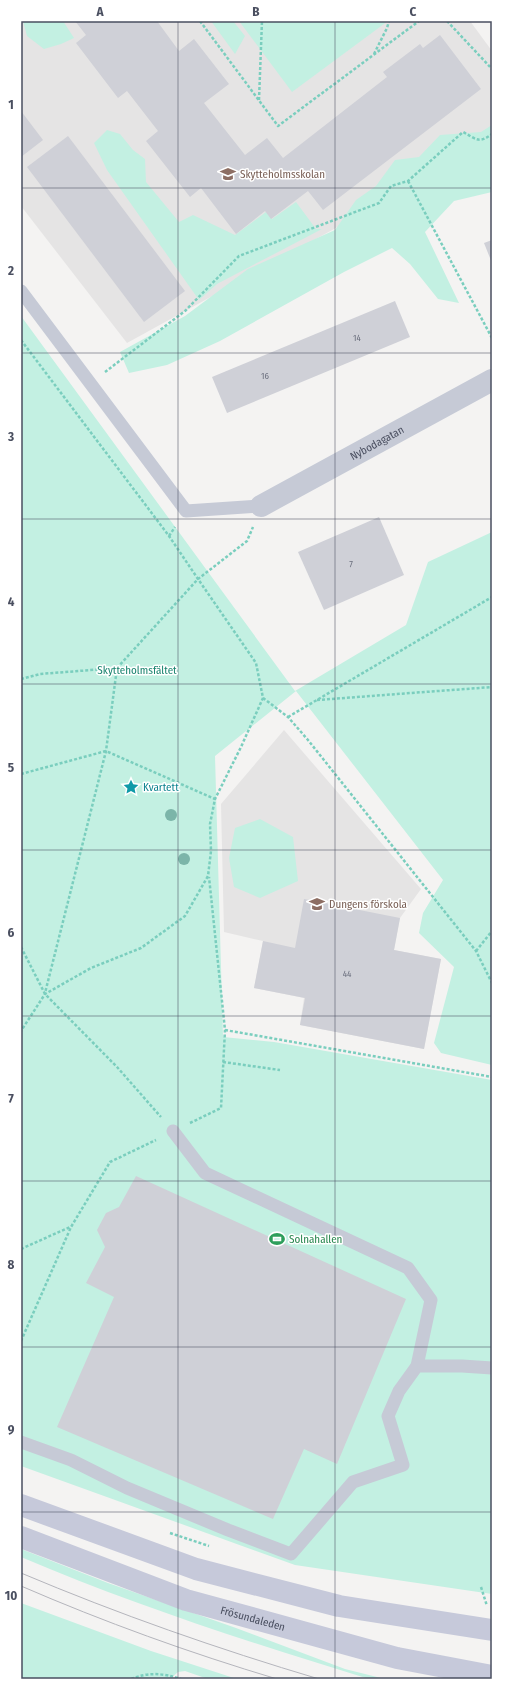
<svg xmlns="http://www.w3.org/2000/svg" width="513" height="1700" font-family="'Fira Sans Condensed',sans-serif">
<rect width="100%" height="100%" fill="#f4f3f2"/>
<g fill="#e5e4e4">
<path d="M21 21H470L492 51V142L127 343 21 206Z"/>
<path d="M284 730 421 889 400 918 394 950 441 959 424 1049 300 1025 304 998 254 988 263 941 224 932 221 804Z"/>
</g>
<g fill="#c3f0e2">
<path d="M23 21H63L74 38 61 44 44 49 27 36Z"/>
<path d="M211 21H233L245 36 235 54Z"/>
<path d="M239 21H388L292 92Z"/>
<path d="M492 125V192L454 201 425 232 459 303 438 299 410 264 392 248 344 272 220 341 167 365 129 373 120 352 185 316 248 269 335 230 356 200 376 186 395 160 419 157 440 135 481 132Z"/>
<path d="M107 130 120 134 133 150 145 159 146 182 179 222 193 215 235 235 266 212 272 219 296 202 316 229H322L217 284 199 300 107 170 94 143Z"/>
<path d="M21 316 295 691 406 625 428 562 492 532V1065L441 1053 434 1043 454 967 419 933 423 913 443 880 296 691 215 756 223 1037 274 1042 492 1080V1594L295 1565 21 1466Z"/>
<path d="M260 819 293 837 298 881 260 898 234 887 229 858 235 828Z"/>
<path d="M21 1549 108 1583 236 1628 345 1669 385 1679H369C251 1643 134 1605 21 1557Z"/>
<path d="M21 1603 151 1651 237 1679H208L185 1671 178 1672 170 1679H21Z"/>
</g>
<g fill="#cfd0d7">
<path d="M75 21H157L179 51 194 39 229 84 204 103 245 155 267 138 283 158 387 77 383 72 420 44 423 48 440 35 481 89 323 210 308 191 271 219 265 211 236 234 201 188 190 197 146 141 158 131 127 91 118 98 76 43 86 35Z"/>
<path d="M21 111 43 140 21 157Z"/>
<path d="M68 136 185 291 144 322 27 167Z"/>
<path d="M492 240V263L484 243Z"/>
<path d="M395 301 410 337 227 413 212 377Z"/>
<path d="M379 517 404 575 324 610 298 552Z"/>
<path d="M304 899 400 918 394 950 441 959 424 1049 300 1025 305 998 254 988 263 941 295 948Z"/>
<path d="M136 1176 406 1299 337 1464 304 1449 273 1519 57 1427 114 1297 86 1283 105 1247 97 1230 106 1213 119 1207Z"/>
</g>
<g fill="none" stroke-linecap="round" stroke-linejoin="round">
<g stroke="#7acebe" stroke-width="2.5" stroke-dasharray="3 2" stroke-linecap="butt">
<path d="M200 21 278 126 419 21"/>
<path d="M447 21 492 69"/>
<path d="M374 54 387 28 389 21"/>
<path d="M259 100 262 21"/>
<path d="M408 181 492 338"/>
<path d="M21 340 169 536 198 579 256 663 263 698 241 747 215 799 210 824 211 851 208 876 185 916 141 948 91 968 45 994 21 1031"/>
<path d="M105 372 185 311 239 256 379 203 391 186 408 181 463 132C476 139 479 144 492 134"/>
<path d="M169 536 175 527"/>
<path d="M117 668 198 579 247 541 253 527"/>
<path d="M21 679 40 674 117 668 106 751 45 993"/>
<path d="M263 698 288 717 308 740 476 951 492 983"/>
<path d="M317 700 492 687"/>
<path d="M288 717 492 597"/>
<path d="M21 774 106 751 215 799"/>
<path d="M21 947 45 994 117 1067 161 1117"/>
<path d="M476 951 492 931"/>
<path d="M225 1030 492 1077"/>
<path d="M223 1062 280 1070"/>
<path d="M190 1123 221 1108 225 1030 209 877"/>
<path d="M21 1249 70 1227"/>
<path d="M21 1341 71 1227 110 1162 156 1140"/>
<path d="M170 1533 209 1546"/>
<path d="M481 1587 487 1606"/>
<path d="M131 1679C148 1672 163 1673 181 1679"/>
</g>
<g stroke="#c6cad6" stroke-width="13">
<path d="M21 291 186 511 261 506"/>
<path d="M173 1131 205 1173 408 1268 431 1300 417 1366"/>
<path d="M21 1442 71 1460 127 1488 228 1530 291 1554 353 1482 403 1465 388 1416 399 1391 417 1366H462L492 1368"/>
</g>
<path stroke="#c6cad6" stroke-width="22" id="s1" d="M261 506 492 380"/>
<g stroke="#c6c9da" stroke-width="22">
<path d="M21 1505 196 1569 339 1606 492 1630"/>
<path id="s2" d="M21 1537 186 1600 397 1658 492 1676"/>
</g>
<g stroke="#b4b5bc" stroke-width="1">
<path d="M21 1573C118 1614 218 1649 319 1679"/>
<path d="M21 1586C104 1622 190 1653 277 1679"/>
</g>
</g>
<g fill="#7cb5a9">
<circle cx="171" cy="815" r="6"/>
<circle cx="184" cy="859" r="6"/>
</g>
<path fill="none" stroke="#4a4f60" stroke-width="1" stroke-opacity="0.55" d="M178 21V1679M335 21V1679M21 188H492M21 353H492M21 519H492M21 684H492M21 850H492M21 1016H492M21 1181H492M21 1347H492M21 1512H492"/>
<defs>
<symbol id="school-bare" viewBox="-9 -9 18 18"><path d="M0-5L7-2L0 1L-7-2ZM-4 1L0 2.5L4 1V4Q0 6-4 4Z" fill="#8d6e63" stroke="#fff" stroke-width="2.5" paint-order="stroke"/></symbol>
<symbol id="sight-bare" viewBox="-9 -9 18 18"><path d="M0-6L1.8-2.2L6-1.7L2.9 1.2L3.7 5.4L0 3.3L-3.7 5.4L-2.9 1.2L-6-1.7L-1.8-2.2Z" fill="#0f9aa8" stroke="#fff" stroke-width="2.5" paint-order="stroke"/></symbol>
<symbol id="stadium-bare" viewBox="-9 -9 18 18"><path d="M0-5a6.5 5 0 1 0 0 10a6.5 5 0 1 0 0-10ZM-3.5-1.8h7v3.6h-7Z" fill="#2e9e5b" stroke="#fff" stroke-width="2.5" paint-order="stroke"/></symbol>
</defs>
<g fill-rule="evenodd">
<use href="#school-bare" x="217" y="163" width="22" height="22"/>
<use href="#sight-bare" x="120" y="776" width="22" height="22"/>
<use href="#school-bare" x="306" y="893" width="22" height="22"/>
<use href="#stadium-bare" x="266" y="1228" width="22" height="22"/>
</g>
<g text-anchor="middle" stroke-width="3" stroke-linejoin="round" paint-order="stroke">
<g font-size="9" fill="#6b6f7e">
<text x="357" y="341">14</text>
<text x="265" y="379">16</text>
<text x="351" y="567">7</text>
<text x="347" y="977">44</text>
</g>
<g font-size="11" fill="#785e54" stroke="#fff" text-anchor="start">
<text x="240" y="178">Skytteholmsskolan</text>
<text x="329" y="908">Dungens förskola</text>
</g>
<g font-size="11" fill="#4a4f60" stroke="#fff">
<text dy="4" stroke="none"><textPath href="#s1" startOffset="132">Nybodagatan</textPath></text>
<text dy="4" stroke="none"><textPath href="#s2" startOffset="246">Frösundaleden</textPath></text>
</g>
<g font-size="11" fill="#19836e" stroke="#fff">
<text x="137" y="674">Skytteholmsfältet</text>
</g>
<g font-size="11" fill="#0d838f" stroke="#fff" text-anchor="start">
<text x="143" y="791">Kvartett</text>
</g>
<g font-size="11" fill="#27864d" stroke="#fff" text-anchor="start">
<text x="289" y="1243">Solnahallen</text>
</g>
</g>
<rect width="513" height="1700" fill="none" stroke="#ffffff" stroke-width="44"/>
<rect x="22" y="22" width="469" height="1656" fill="none" stroke="#4a4f60" stroke-width="1.5"/>
<g font-size="13" text-anchor="middle" font-weight="bold" fill="#4a4f60">
<text x="100" y="16">A</text>
<text x="256" y="16">B</text>
<text x="413" y="16">C</text>
<text x="11" y="109">1</text>
<text x="11" y="275">2</text>
<text x="11" y="441">3</text>
<text x="11" y="606">4</text>
<text x="11" y="772">5</text>
<text x="11" y="937">6</text>
<text x="11" y="1103">7</text>
<text x="11" y="1269">8</text>
<text x="11" y="1434">9</text>
<text x="11" y="1600">10</text>
</g>
</svg>
